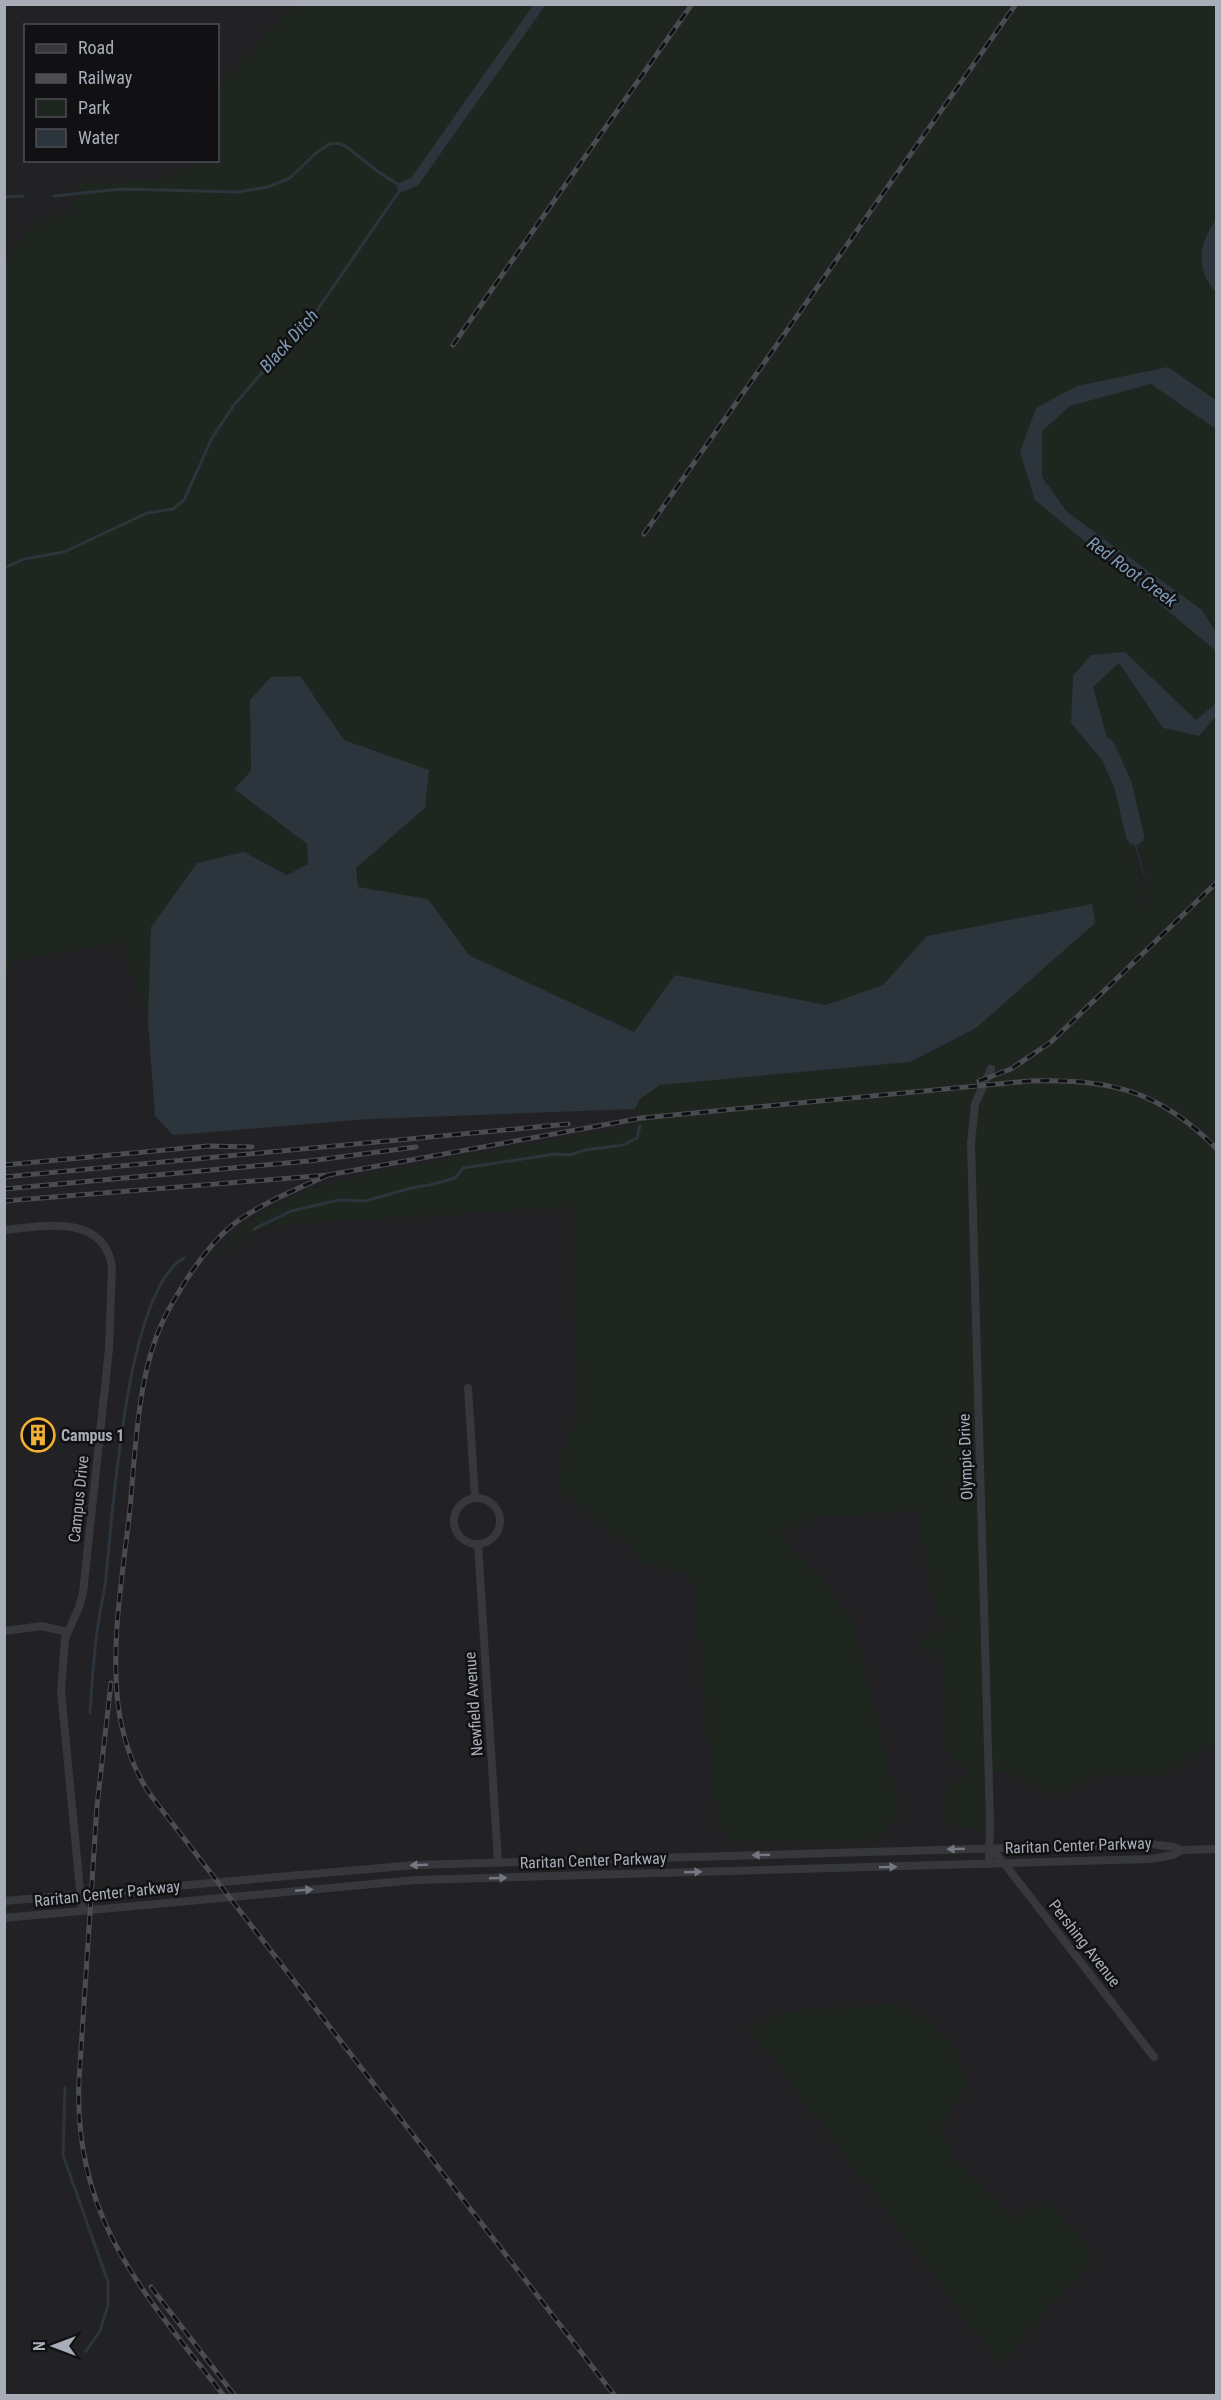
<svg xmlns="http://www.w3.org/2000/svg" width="1221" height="2400" font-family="'Roboto Condensed',sans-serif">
<rect width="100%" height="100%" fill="#161618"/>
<path fill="#222225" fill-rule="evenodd" d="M5 5H1216V2395H5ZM26 26H218V160H26Z"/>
<g fill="#1e261f">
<path d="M295 5H1216V220L1206 232 1214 290 1216 292V400L1168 367 1036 408 1035 500 1216 651 1215 704 1196 720 1125 652 1073 676 1071 723 1113 773 1131 835 1132 847 1145 896 1138 902 1143 913 1150 896 1092 687 1119 663 1163 728 1199 736 1216 716V1744L1156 1776 1098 1774 1054 1794 1007 1771H993V1833L945 1821 949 1783 972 1774 949 1759 942 1655 916 1646 951 1625 936 1613 916 1511 820 1517 781 1534 851 1615 901 1816 870 1842H735L717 1825 692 1577 635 1559V1549L559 1491 561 1456 578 1413 571 1207 285 1224 258 1230 214 1256H210C233 1234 257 1213 286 1199 323 1181 365 1176 405 1167 481 1152 557 1139 634 1126 636 1102 640 1099 659 1085L910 1062 927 936 883 985 826 1005 676 975 635 1032 469 955 428 899 358 887 356 868 425 808 429 770 344 740 300 676 250 700 251 771 234 789 308 844V864L287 875 244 852 151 927 148 1021 122 943 17 959 5 976V260L36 220 74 211 75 184 164 180 197 161 218 160V87Z"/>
<path d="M1151 384 1216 429V632L1202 610 1067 512 1042 477V431L1070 406Z"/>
<path d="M897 2004 921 2016 951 2040 968 2086 940 2129 956 2160 1016 2218 1050 2202 1095 2257 1000 2364 749 2027 781 2012Z"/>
</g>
<g fill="#2c353c">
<path d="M1216 220V292C1195 271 1199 241 1216 220Z"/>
<path d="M1168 367 1216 400V429L1151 384 1070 406 1042 431V477L1067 512 1202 610 1216 632V651L1035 500 1020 452 1036 408 1077 386Z"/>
<path d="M1125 652 1196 720 1215 704 1216 668V716L1199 736 1163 728 1119 663 1093 687 1150 896 1113 773 1071 723 1073 676 1091 655Z"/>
<path d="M300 676 344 740 429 770 425 808 356 868 358 887 428 899 469 955 634 1032 675 975 826 1005 883 985 927 936 1092 904 1095 923 976 1028 910 1062 660 1085 640 1099 635 1109 369 1119 173 1135 155 1116 148 1021 151 927 197 863 244 852 287 875 308 864 307 844 234 789 251 771 250 700 271 677Z"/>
</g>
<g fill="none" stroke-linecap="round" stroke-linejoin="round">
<g stroke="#2c353c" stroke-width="3">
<path d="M4 197 23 196"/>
<path d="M4 568 24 559 64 552 147 513 173 509 184 500 212 438 234 405 267 367 293 331 309 322 402 187 377 171 347 147 337 143 329 144 315 154 290 178 268 187 238 192 122 189 54 196"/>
<path d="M254 1229 291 1211 339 1200 365 1201 415 1187 430 1185 455 1178 463 1168 555 1154 570 1155 585 1150 623 1145 637 1138 640 1126"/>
<path d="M90 1713C92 1679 94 1646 100 1613 102 1601 105 1589 106 1577 113 1512 126 1290 184 1258"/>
<path d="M65 2088 63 2155 108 2282V2305L100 2331 86 2351"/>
</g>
<path stroke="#2c353c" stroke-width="10" d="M402 187 415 181 540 4"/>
<path stroke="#2c353c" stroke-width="18" d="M1106 747 1123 785 1135 836"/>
<g stroke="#37383d" stroke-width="8">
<path d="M4 1230C42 1226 104 1213 112 1267L109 1349 83 1593 79 1607 65 1639 61 1691 82 1910"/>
<path d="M468 1388 475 1498"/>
<circle cx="477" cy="1521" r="23"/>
<path d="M478 1544 498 1862"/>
<path d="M4 1631 42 1626 67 1632"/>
<path d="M990 1848 1004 1863 1154 2057"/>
<path d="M989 1864 990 1822 971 1143 975 1104 991 1069"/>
<path d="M4 1901 415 1865 1150 1844 1174 1847 1182 1850"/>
<path d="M4 1918 416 1880 1151 1859 1173 1855 1182 1850 1216 1849"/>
</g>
<defs>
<g id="rail">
<path d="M453 345 692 4"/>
<path d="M644 534 1016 4"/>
<path d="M979 1081 1011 1069 1051 1042 1216 883"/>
<path d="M4 1165 208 1146 252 1147"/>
<path d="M328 1175C299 1188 260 1204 235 1223 208 1244 185 1280 169 1309 136 1368 136 1452 129 1518 122 1579 111 1642 118 1704 122 1736 133 1771 152 1797L615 2396"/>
<path d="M4 1177 568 1124"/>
<path d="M4 1189 309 1161 416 1147"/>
<path d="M4 1201 328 1175 642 1118 1029 1081C1108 1078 1159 1090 1216 1148"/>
<path d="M111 1683 97 1806 79 2080C73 2219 144 2293 224 2396"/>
<path d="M151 2287 235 2396"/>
</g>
</defs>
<use href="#rail" stroke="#4a4c52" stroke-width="5"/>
<use href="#rail" stroke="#111113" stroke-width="3" stroke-dasharray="9" stroke-linecap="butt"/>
</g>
<defs><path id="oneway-solid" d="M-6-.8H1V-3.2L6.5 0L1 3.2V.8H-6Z" transform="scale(1.5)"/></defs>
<g fill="#757881">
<use href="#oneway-solid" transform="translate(956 1849) rotate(178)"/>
<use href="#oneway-solid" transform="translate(761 1855) rotate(178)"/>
<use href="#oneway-solid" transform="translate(419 1865) rotate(178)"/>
<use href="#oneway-solid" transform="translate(888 1867) rotate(-2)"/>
<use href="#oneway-solid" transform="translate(693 1872) rotate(-2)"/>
<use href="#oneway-solid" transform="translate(498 1878) rotate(-2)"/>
<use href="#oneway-solid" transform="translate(304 1890) rotate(-5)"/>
</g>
<defs>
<symbol id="building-ring" viewBox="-11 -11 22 22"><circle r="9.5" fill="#111113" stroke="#f2b134" stroke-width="1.5"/><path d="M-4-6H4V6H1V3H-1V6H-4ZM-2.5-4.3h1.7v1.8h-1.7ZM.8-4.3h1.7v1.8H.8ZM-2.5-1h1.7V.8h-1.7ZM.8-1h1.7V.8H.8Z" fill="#f2b134"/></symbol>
</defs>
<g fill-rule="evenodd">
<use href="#building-ring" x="19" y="1416" width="38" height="38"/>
</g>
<g text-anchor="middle" stroke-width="5" stroke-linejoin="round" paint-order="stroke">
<g font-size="16" font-weight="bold" fill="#a8adb8" stroke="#111113" text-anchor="start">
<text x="61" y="1441">Campus 1</text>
</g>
<g font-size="16" fill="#a8adb8" stroke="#111113">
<text transform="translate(965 1457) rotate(-92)" y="6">Olympic Drive</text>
<text transform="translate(78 1499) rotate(-84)" y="6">Campus Drive</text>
<text transform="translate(473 1704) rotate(-94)" y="6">Newfield Avenue</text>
<text transform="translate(1078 1845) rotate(-2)" y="6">Raritan Center Parkway</text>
<text transform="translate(593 1860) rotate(-2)" y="6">Raritan Center Parkway</text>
<text transform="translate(107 1893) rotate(-6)" y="6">Raritan Center Parkway</text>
<text transform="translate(1085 1943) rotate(52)" y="6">Pershing Avenue</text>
</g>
<g font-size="18" font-style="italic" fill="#7f9bb3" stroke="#111113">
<text transform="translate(289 341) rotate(-48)" y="6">Black Ditch</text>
<text transform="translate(1132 572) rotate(36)" y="6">Red Root Creek</text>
</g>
</g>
<rect width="1221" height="2400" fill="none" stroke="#a8adb8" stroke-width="12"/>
<rect x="24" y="24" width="195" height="138" fill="#111113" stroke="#4d4f55" stroke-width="1.5"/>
<rect x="36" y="44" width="30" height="9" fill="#37383d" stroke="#4d4f55" stroke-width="1.5"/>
<text x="78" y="54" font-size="18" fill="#a8adb8">Road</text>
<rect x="36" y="74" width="30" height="9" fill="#4a4c52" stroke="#4d4f55" stroke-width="1.5"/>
<text x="78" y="84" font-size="18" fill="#a8adb8">Railway</text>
<rect x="36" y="99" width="30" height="18" fill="#1e261f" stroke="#4d4f55" stroke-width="1.5"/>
<text x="78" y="114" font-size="18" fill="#a8adb8">Park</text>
<rect x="36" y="129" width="30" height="18" fill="#2c353c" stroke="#4d4f55" stroke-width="1.5"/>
<text x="78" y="144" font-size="18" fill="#a8adb8">Water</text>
<g transform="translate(54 2346) rotate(270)" stroke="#111113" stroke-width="4.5" paint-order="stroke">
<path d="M0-4.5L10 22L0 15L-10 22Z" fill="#a8adb8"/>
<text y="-9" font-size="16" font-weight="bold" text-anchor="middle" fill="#a8adb8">N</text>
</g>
</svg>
